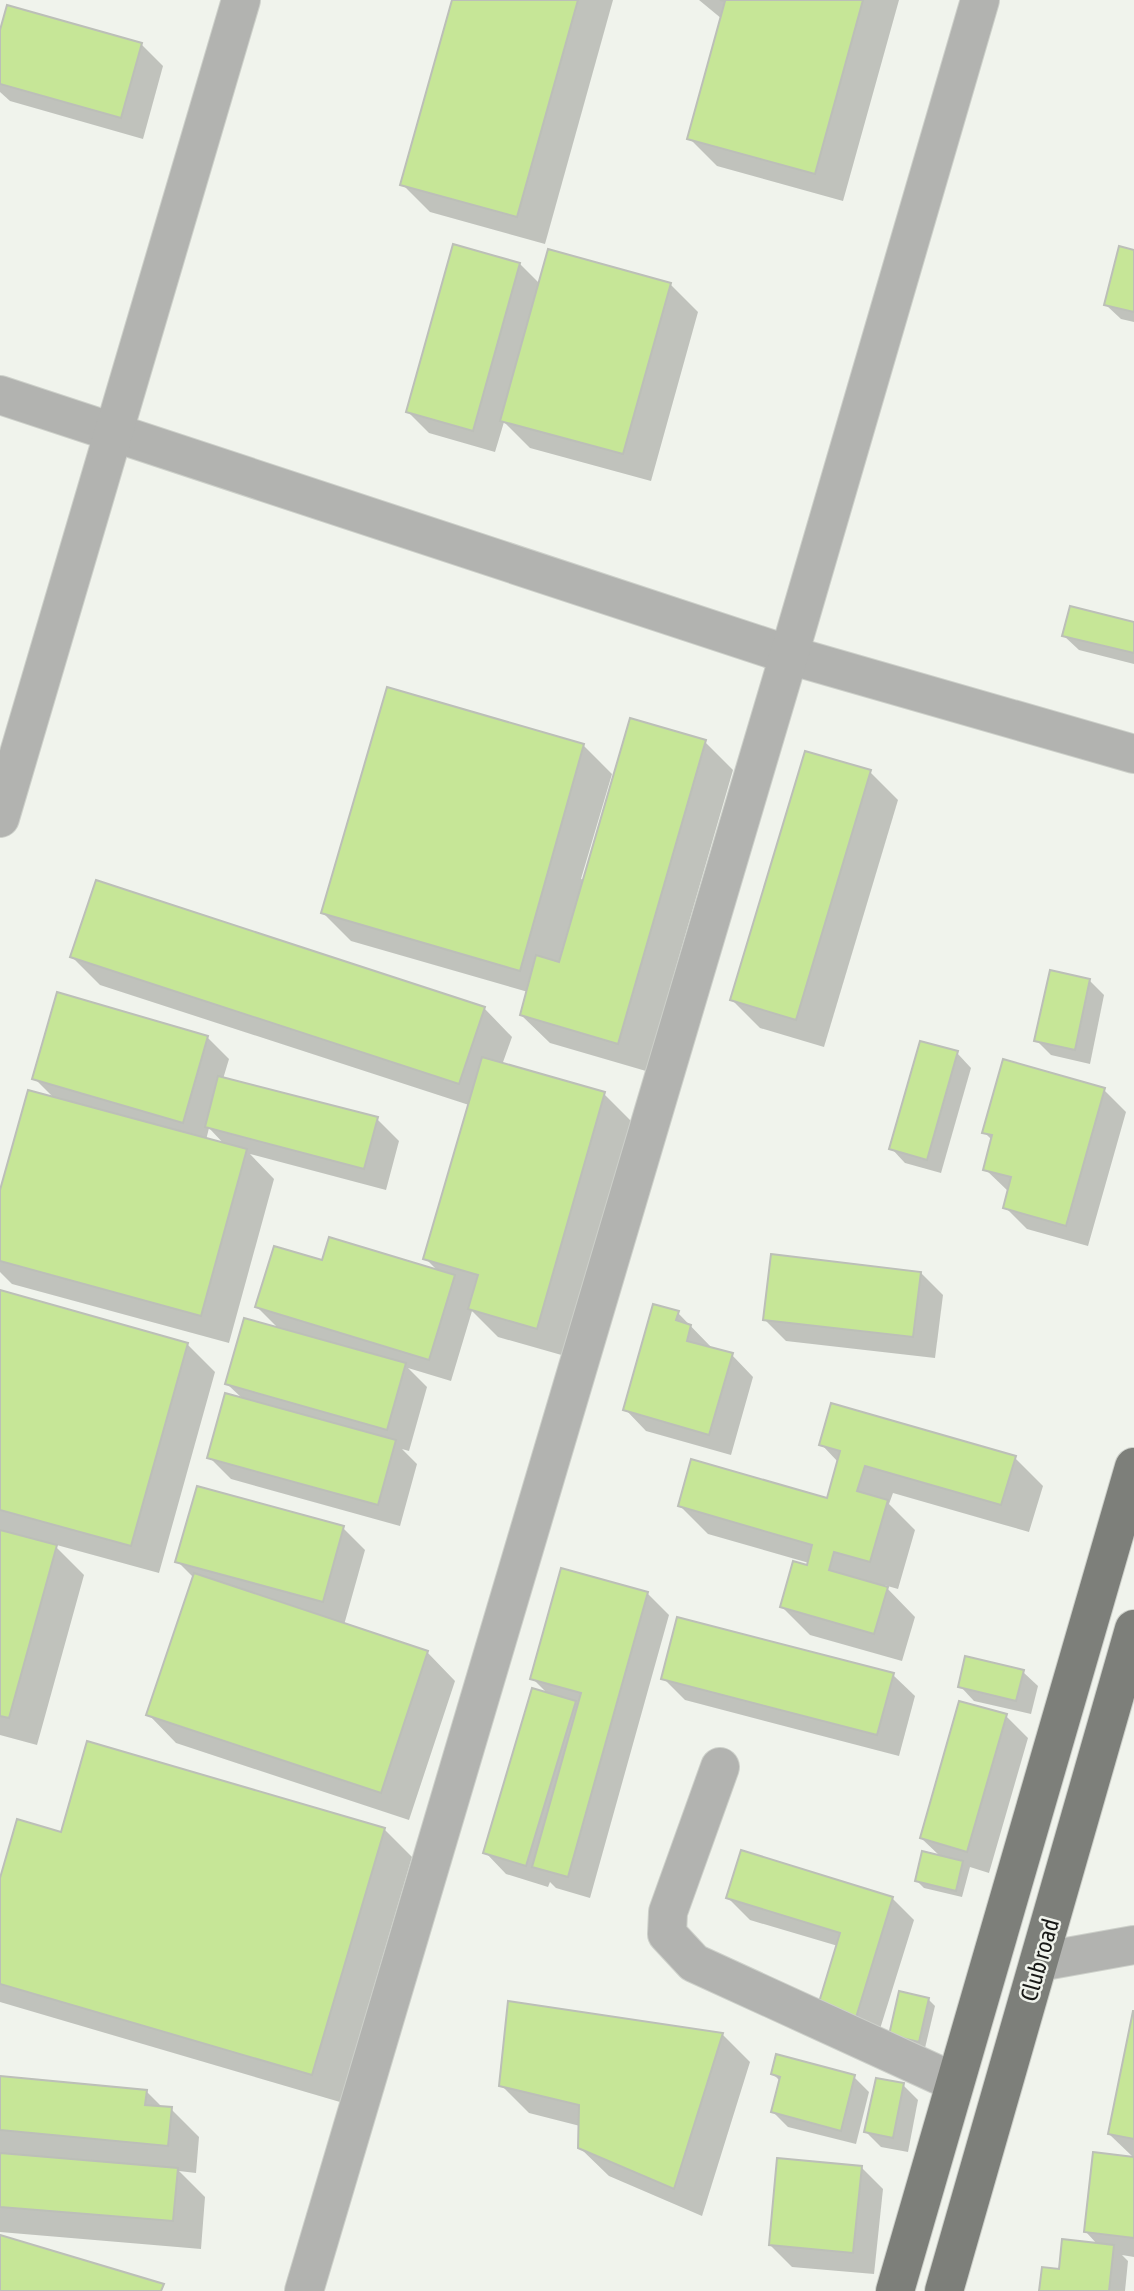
<svg xmlns="http://www.w3.org/2000/svg" width="1134" height="2291" font-family="'Asap Condensed',sans-serif">
<rect width="100%" height="100%" fill="#f0f3ec"/>
<g fill="#0003" fill-rule="evenodd">
<path d="M454 0H613L545 244 430 212 402 184Z"/>
<path d="M699 0H899L843 201 717 166 689 138 722 19Z"/>
<path d="M0 36 141 44 163 66 143 139 10 101 0 92Z"/>
<path d="M1134 251V322L1121 319 1106 305Z"/>
<path d="M520 264 540 284H670L698 312 651 481 530 448 504 422 495 452 429 433 407 411Z"/>
<path d="M1134 623V664L1079 650 1064 636Z"/>
<path d="M388 690 584 746 612 774 581 879 585 880 705 742 733 770 646 1071 550 1043 521 1015 528 992 351 941 323 913Z"/>
<path d="M870 772 898 800 824 1047 760 1028 732 1000Z"/>
<path d="M72 957 484 1008 512 1037 502 1065 604 1094 632 1122 565 1356 498 1337 472 1311 451 1381 408 1368 427 1387 409 1451 402 1449 417 1464 400 1526 231 1479 209 1457 243 1399 227 1384 279 1329 257 1307 323 1262 439 1272 425 1258 469 1105 100 985Z"/>
<path d="M1089 980 1104 995 1090 1064 1051 1055 1036 1040Z"/>
<path d="M207 1037 229 1059 223 1079 377 1119 399 1141 386 1190 250 1154 274 1179 229 1343 12 1284 0 1272V1197L55 1099 34 1078ZM209 1128 225 1145 206 1140Z"/>
<path d="M957 1053 971 1068 941 1173 905 1163 891 1148Z"/>
<path d="M1104 1090 1126 1112 1088 1246 1027 1229 1005 1207 1009 1192 985 1169 993 1141 984 1132Z"/>
<path d="M921 1273 943 1295 935 1358 786 1341 764 1319Z"/>
<path d="M0 1292 187 1344 215 1372 159 1573 53 1544 84 1575 37 1745 0 1735Z"/>
<path d="M678 1313 712 1348 732 1355 753 1377 731 1455 646 1431 625 1409Z"/>
<path d="M821 1444 1015 1458 1043 1486 1029 1532 893 1493 889 1504 915 1530 898 1589 884 1585 915 1617 902 1661 810 1635 782 1607 809 1563 708 1534 680 1506 828 1500 839 1463Z"/>
<path d="M343 1528 365 1550 344 1625 427 1652 455 1681 409 1820 176 1743 148 1714 194 1578 177 1561Z"/>
<path d="M647 1593 669 1615 590 1898 556 1888 550 1882 548 1887 506 1874 485 1852 549 1695 532 1678Z"/>
<path d="M1023 1672 1038 1686 1031 1714 974 1701 960 1686Z"/>
<path d="M893 1675 915 1696 899 1756 685 1700 663 1678Z"/>
<path d="M1006 1716 1028 1738 989 1873 970 1867 962 1897 924 1888 917 1881 941 1857 921 1838Z"/>
<path d="M384 1829 412 1857 340 2102 0 2002V1882L62 1834Z"/>
<path d="M728 1898H892L914 1920 875 2045 840 2034 838 1946 750 1920Z"/>
<path d="M928 1999 935 2006 925 2048 898 2042Z"/>
<path d="M1134 2014V2158L1109 2134Z"/>
<path d="M722 2034 750 2062 702 2216 609 2176 580 2148V2126L529 2113 501 2085Z"/>
<path d="M773 2074 854 2077 869 2092 856 2144 788 2127 773 2112 781 2082Z"/>
<path d="M0 2077 146 2091 163 2108 171 2109 199 2137 196 2173 179 2171 205 2197 201 2249 0 2232Z"/>
<path d="M903 2085 918 2100 908 2152 881 2147 866 2132Z"/>
<path d="M1134 2159V2257L1122 2255 1128 2261 1125 2291H1041L1061 2271 1098 2245 1086 2232Z"/>
<path d="M861 2167 883 2189 874 2274 792 2267 770 2245Z"/>
</g>
<g fill="#c6e697" stroke="#bcbfb8" stroke-width="2">
<path d="M452 0H578L517 217 400 185Z"/>
<path d="M720 0H863L815 174 687 139 725 1Z"/>
<path d="M7 5 142 43 121 118 0 84V30Z"/>
<path d="M453 244 520 263 473 431 406 412Z"/>
<path d="M1119 246 1134 250V312L1104 305Z"/>
<path d="M548 249 671 283 623 454 500 421Z"/>
<path d="M1070 606 1134 622V653L1062 636Z"/>
<path d="M387 687 584 744 520 971 321 913Z"/>
<path d="M630 718 706 740 618 1044 520 1015 536 955 559 962Z"/>
<path d="M805 751 871 770 796 1020 730 1000Z"/>
<path d="M96 880 485 1007 459 1084 70 957Z"/>
<path d="M1050 970 1090 979 1075 1050 1034 1041Z"/>
<path d="M57 992 208 1036 183 1123 32 1079Z"/>
<path d="M920 1041 958 1051 927 1160 889 1149Z"/>
<path d="M482 1057 605 1092 537 1329 468 1309 478 1275 423 1259Z"/>
<path d="M1003 1059 1105 1088 1066 1226 1003 1208 1011 1177 983 1170 992 1135 982 1133Z"/>
<path d="M218 1076 378 1117 364 1169 205 1127Z"/>
<path d="M28 1090 247 1149 201 1316 0 1261V1190Z"/>
<path d="M329 1237 455 1275 429 1360 255 1307 274 1246 322 1260Z"/>
<path d="M771 1254 921 1272 913 1337 763 1320Z"/>
<path d="M0 1290 188 1343 131 1546 0 1510Z"/>
<path d="M653 1304 679 1311 676 1320 691 1325 687 1341 733 1353 709 1435 623 1410Z"/>
<path d="M244 1318 406 1363 387 1430 225 1384Z"/>
<path d="M225 1393 396 1440 378 1505 207 1458Z"/>
<path d="M831 1403 1016 1456 1001 1505 865 1466 857 1491 888 1500 870 1562 834 1552 829 1570 888 1587 874 1634 780 1607 793 1561 807 1565 812 1545 678 1506 691 1459 827 1498 840 1451 819 1445Z"/>
<path d="M197 1486 344 1526 323 1602 175 1562Z"/>
<path d="M0 1530 57 1545 9 1718 0 1716Z"/>
<path d="M561 1568 648 1592 568 1877 532 1867 581 1693 530 1679Z"/>
<path d="M194 1573 428 1651 381 1793 146 1715Z"/>
<path d="M677 1617 894 1673 877 1735 661 1679Z"/>
<path d="M965 1656 1024 1670 1016 1701 958 1687Z"/>
<path d="M532 1688 576 1701 526 1866 483 1853Z"/>
<path d="M959 1701 1007 1714 967 1852 920 1838Z"/>
<path d="M87 1741 385 1828 312 2075 0 1984V1878L17 1819 61 1832Z"/>
<path d="M741 1850 893 1897 854 2024 816 2012 840 1933 726 1898Z"/>
<path d="M922 1851 963 1861 956 1891 915 1881Z"/>
<path d="M899 1991 929 1998 919 2042 889 2035Z"/>
<path d="M508 2001 723 2033 674 2189 578 2148 579 2105 499 2086Z"/>
<path d="M1133 2011H1134V2139L1108 2134Z"/>
<path d="M776 2054 855 2075 841 2131 771 2112 780 2077 771 2074Z"/>
<path d="M0 2076 147 2090 145 2105 172 2107 168 2146 0 2130Z"/>
<path d="M876 2078 904 2083 893 2138 864 2132Z"/>
<path d="M1093 2152 1134 2157V2238L1084 2232Z"/>
<path d="M0 2153 178 2168 173 2221 0 2207Z"/>
<path d="M777 2158 862 2166 853 2253 769 2245Z"/>
<path d="M0 2235 164 2284 161 2291H0Z"/>
<path d="M1062 2239 1114 2245 1109 2291H1039L1042 2267 1059 2269Z"/>
</g>
<g fill="none" stroke-linecap="round" stroke-linejoin="round">
<defs>
<g id="minor">
<path d="M0 395 789 655 1134 754"/>
<path d="M0 818 241 0"/>
<path d="M720 1767 668 1912 667 1934 694 1963 954 2082"/>
<path d="M1039 1962 1134 1945"/>
<path d="M304 2291 789 655 980 0"/>
</g>
<g id="major">
<path d="M895 2291 1134 1467"/>
<path d="M944 2291 1134 1629"/>
</g>
</defs>
<use href="#minor" stroke="#cdd0ca" stroke-width="40"/>
<use href="#major" stroke="#cdd0ca" stroke-width="40"/>
<use href="#minor" stroke="#b2b3b0" stroke-width="38"/>
<use href="#major" stroke="#7d7f7a" stroke-width="38"/>
</g>
<g text-anchor="middle" stroke-width="5" stroke-linejoin="round" paint-order="stroke">
<g font-size="24" fill="#171816" stroke="#f0f3ec">
<text transform="translate(1040 1960) rotate(-74)" y="8">Club road</text>
</g>
</g>
</svg>
